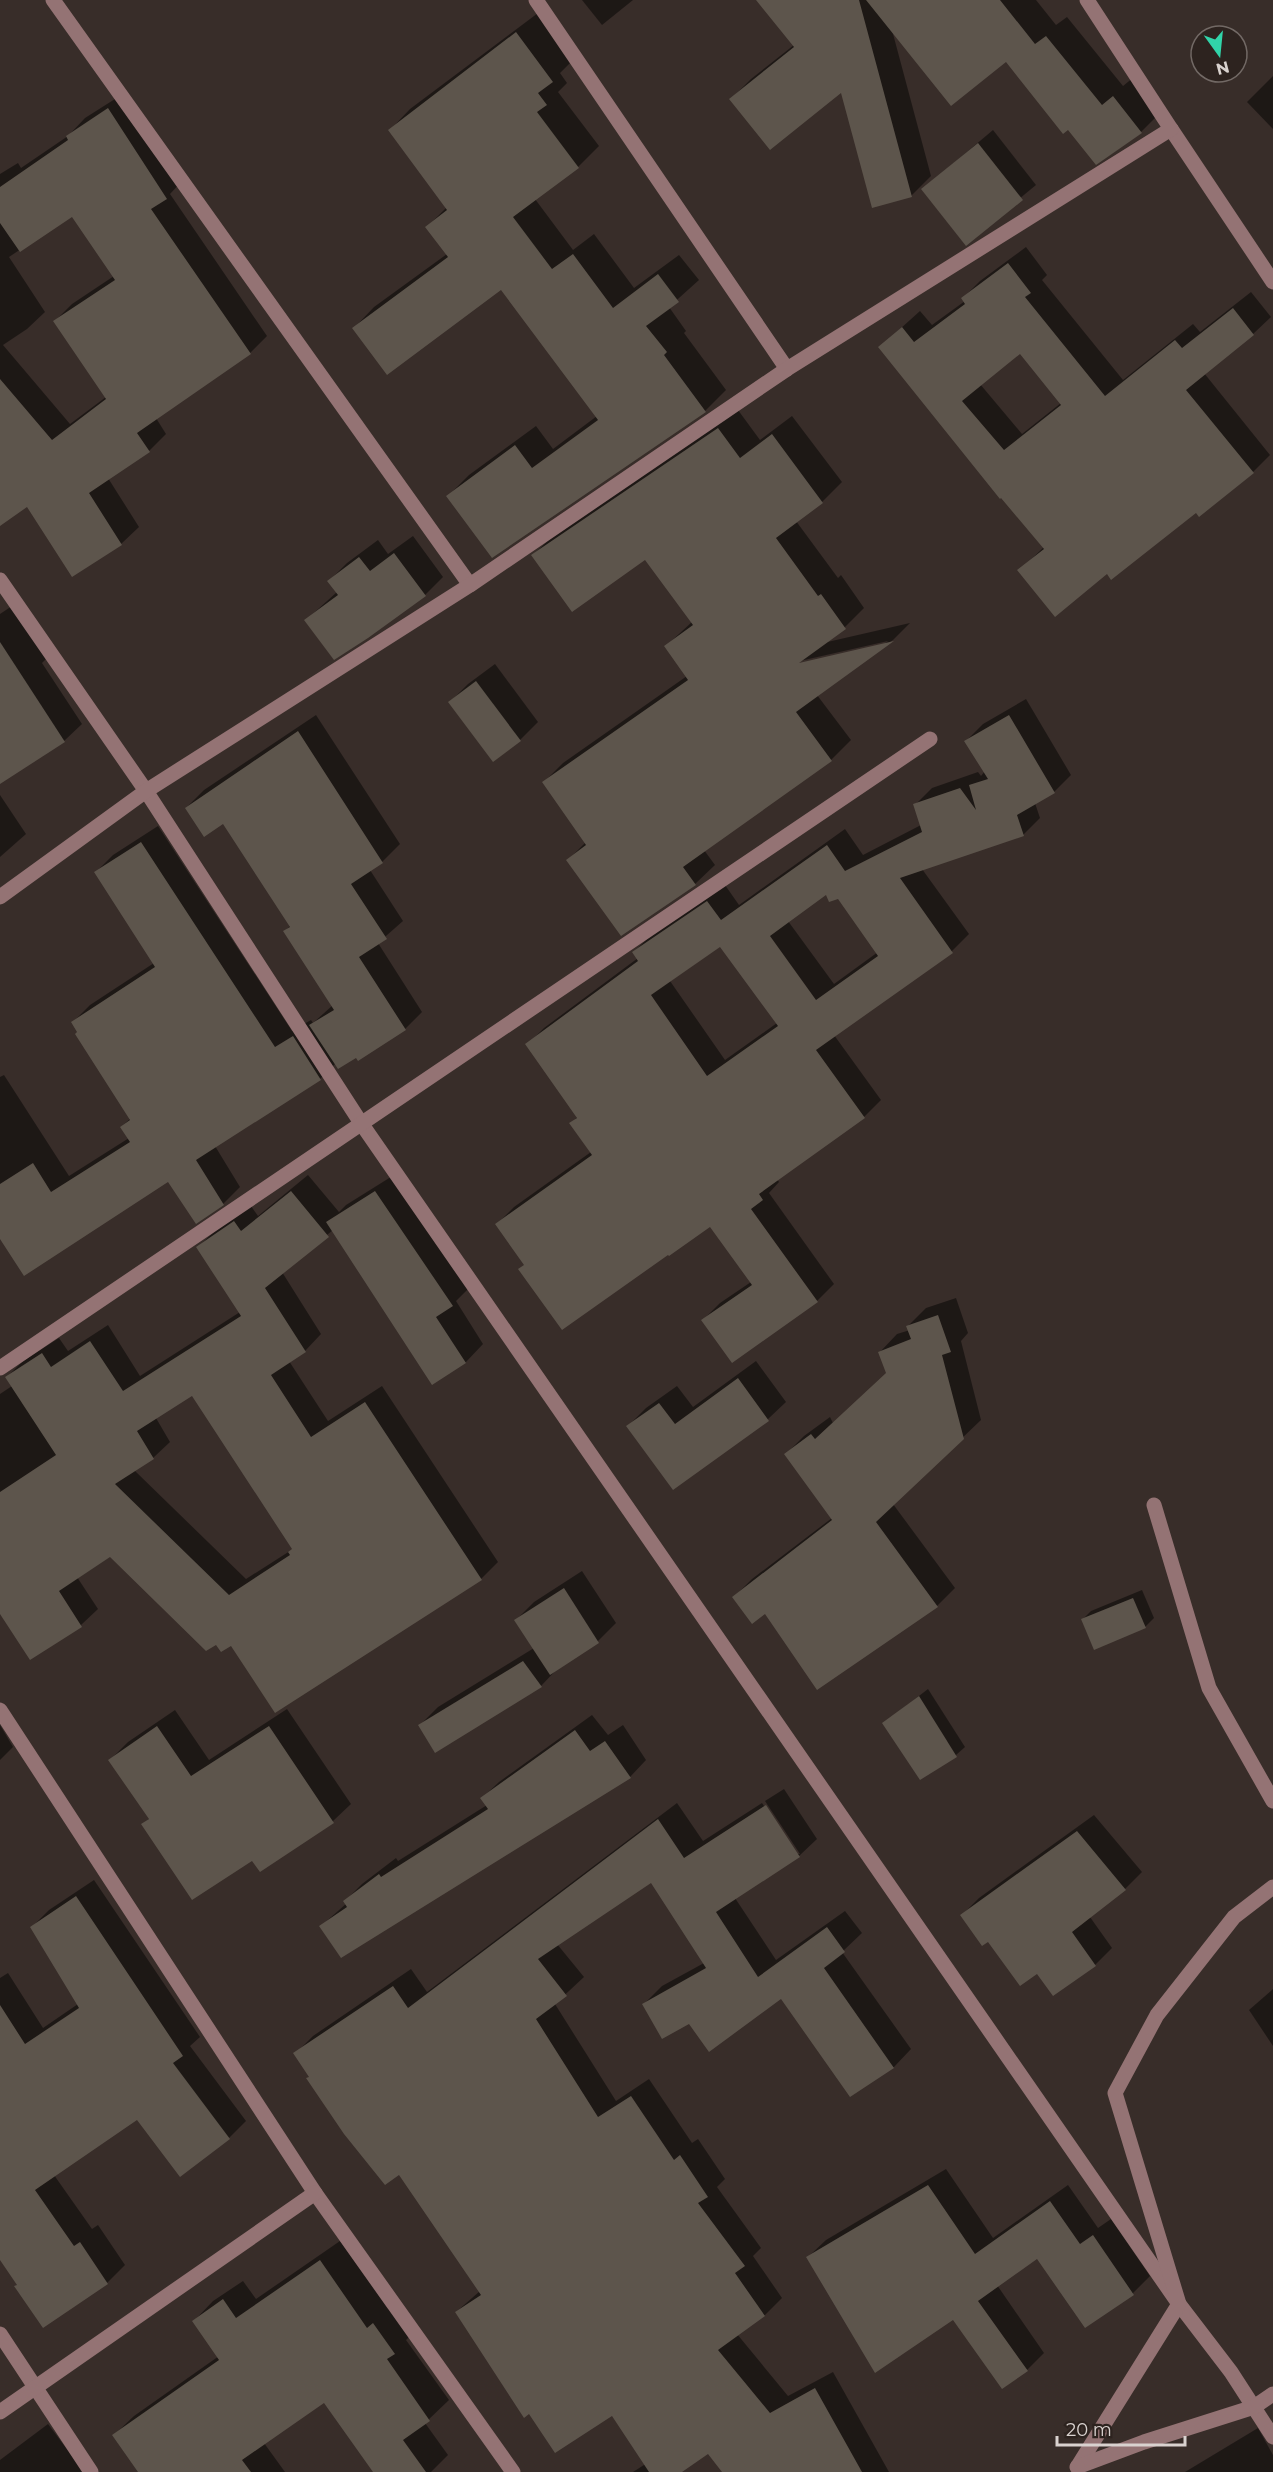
<svg xmlns="http://www.w3.org/2000/svg" width="1273" height="2472" font-family="Montserrat,sans-serif">
<rect width="100%" height="100%" fill="#382d29"/>
<g fill="#0007" fill-rule="evenodd">
<path d="M582 0H633L602 25Z"/>
<path d="M758 0H1036L1056 25 1067 17 1123 86 1134 77 1161 112 1141 132 1096 162 1068 128 1006 60 892 30 931 176 911 196 842 90 731 99 751 79 794 45Z"/>
<path d="M538 13 573 60 560 73 567 83 558 92 599 146 578 167 535 199 573 250 594 234 634 288 679 255 699 280 669 307 686 331 684 333 726 390 705 411 448 496 469 475 536 426 553 449 597 416 501 288 354 328 374 307 447 254 427 227 447 207 390 130 410 109Z"/>
<path d="M1273 76V129L1247 102Z"/>
<path d="M126 92 183 180 170 194 267 336 250 353 156 418 166 434 149 451 108 478 139 527 121 544 28 505 0 520V174L18 163 21 168 68 136 85 118ZM72 215 114 276 72 304 55 321 106 397 70 424 3 345 27 329 45 312 9 257Z"/>
<path d="M993 130 1036 185 966 243 923 189Z"/>
<path d="M1026 247 1047 275 1042 280 1123 380 1193 324 1200 332 1251 292 1271 317 1253 334 1204 373 1270 455 1253 472 1107 572 1019 571 1044 547 880 347 920 311 932 325 965 301 963 298 980 281ZM1020 352 1061 403 1022 434 980 384Z"/>
<path d="M738 410 760 440 792 416 842 482 822 502 796 521 838 578 841 575 864 608 845 627 823 643 910 623 893 640 817 695 851 740 831 760 704 850 715 865 695 884 568 860 586 842 544 782 563 763 687 676 666 646 693 621 646 557 533 555 553 536ZM888 641 883 645 792 666 791 663Z"/>
<path d="M413 536 443 577 425 595 306 620 337 592 329 581 347 563 378 540 388 554Z"/>
<path d="M12 606 46 659 42 663 82 724 64 741 0 782V614Z"/>
<path d="M495 664 538 722 520 740 450 702 468 684Z"/>
<path d="M1026 699 1071 775 1054 792 1035 803 1040 818 1023 835 922 869 969 934 952 951 834 1035 881 1100 864 1117 777 1179 779 1182 769 1193 834 1284 817 1301 703 1320 720 1303 751 1282 711 1225 525 1264 497 1224 514 1207 591 1152 571 1124 578 1116 527 1045 544 1028 638 958 634 952 651 935 725 885 739 905 845 829 863 855 921 825 915 805 932 788 978 772 981 776 985 771 966 741 983 724ZM827 893 839 898 878 952 834 984 788 921ZM721 945 777 1023 725 1060 670 981Z"/>
<path d="M316 715 400 844 382 862 370 870 403 921 378 943 422 1012 405 1029 356 1056 336 1063 320 1079 215 1146 240 1187 223 1204 168 1180 0 1236V1077L4 1075 69 1176 129 1138 121 1127 131 1118 73 1022 90 1005 154 963 96 872 113 855 158 826 292 1031 311 1020 313 1023 333 1005 285 931 291 925 224 822 186 808 204 790Z"/>
<path d="M0 795 26 834 0 857Z"/>
<path d="M308 1175 339 1212 346 1205 394 1175 470 1287 456 1301 483 1344 466 1362 432 1383 333 1230 282 1272 321 1334 305 1351 289 1361 328 1421 382 1386 498 1562 481 1579 276 1711 232 1644 217 1643 110 1555 77 1577 98 1609 81 1625 0 1611V1394L12 1386 7 1377 23 1361 59 1338 68 1351 108 1325 140 1376 240 1312 198 1247 215 1231 251 1206 258 1216ZM192 1394 293 1549 246 1579 134 1470 153 1458 170 1442 156 1418Z"/>
<path d="M956 1298 968 1333 961 1341 981 1420 893 1504 955 1588 937 1606 765 1612 734 1597 752 1579 832 1518 786 1454 804 1436 830 1417 833 1423 888 1373 880 1352 897 1334 910 1330 908 1326 926 1308Z"/>
<path d="M756 1361 786 1402 768 1419 674 1488 628 1426 646 1408 677 1386 693 1407Z"/>
<path d="M582 1571 616 1623 598 1641 559 1667 541 1686 435 1750 420 1725 438 1707 534 1648 516 1620 534 1602Z"/>
<path d="M1142 1590 1154 1618 1145 1627 1083 1619 1091 1611Z"/>
<path d="M928 1689 965 1747 956 1755 921 1778 884 1723Z"/>
<path d="M287 1709 351 1804 333 1821 260 1870 253 1858 143 1824 150 1818 110 1760 128 1742 175 1710 209 1760Z"/>
<path d="M592 1715 608 1735 623 1725 646 1760 630 1777 321 1926 347 1903 345 1901 362 1884 396 1858 398 1861 487 1805 482 1798 499 1782Z"/>
<path d="M0 1725 13 1747 0 1760Z"/>
<path d="M784 1789 817 1839 799 1856 735 1898 776 1960 845 1911 862 1933 842 1952 911 2049 894 2067 850 2095 782 1997 689 2022 644 2004 662 1986 704 1963 652 1881 557 1944 584 1977 555 2004 616 2101 649 2079 692 2143 698 2139 725 2179 717 2187 761 2248 753 2256 782 2298 765 2315 737 2334 788 2396 833 2372 889 2472H724L708 2452 601 2361 530 2412 456 2312 480 2291 399 2172 310 2076 295 2054 313 2036 411 1969 427 1992 677 1803 703 1841 762 1803 796 1854H800L765 1801Z"/>
<path d="M1094 1815 1142 1872 1125 1889 1090 1917 1112 1948 1095 1965 1054 1994 1038 1972 988 1939 962 1915 979 1898Z"/>
<path d="M94 1880 200 2037 190 2046 246 2121 229 2138 138 2117 54 2175 92 2229 98 2225 125 2265 107 2283 44 2326 0 2257V1978L8 1973 43 2028 78 2004 32 1927 49 1910Z"/>
<path d="M1273 1989V2046L1249 2010Z"/>
<path d="M946 2169 993 2238 1068 2185 1098 2228 1111 2219 1150 2276 1133 2293 1085 2326 1037 2257 997 2285 1044 2353 1027 2370 953 2318 808 2257 826 2240Z"/>
<path d="M340 2241 388 2309 394 2305 413 2333 406 2340 449 2400 425 2423 448 2455 431 2472H384L324 2401 264 2443 285 2472H140L114 2435 134 2416 219 2356 194 2321 213 2301 243 2281 256 2299Z"/>
<path d="M48 2424 84 2472H0V2460Z"/>
<path d="M1258 2428 1273 2455V2472H1185Z"/>
<path d="M658 2456 669 2472H633Z"/>
</g>
<g fill="#5d554c" fill-rule="evenodd">
<path d="M756 0H859L912 197 872 208 841 93 770 150 729 99 794 47Z"/>
<path d="M866 0H1000L1035 44 1046 36 1102 105 1113 96 1142 133 1096 165 1068 130 1063 134 1006 62 951 106Z"/>
<path d="M516 32 553 82 538 93 547 105 537 112 579 168 513 217 552 269 573 254 613 308 658 274 679 302 646 326 667 352 664 355 706 412 492 558 446 496 515 445 532 468 598 420 501 290 387 375 352 328 448 257 425 227 447 210 388 130Z"/>
<path d="M108 108 167 199 151 209 251 354 137 433 150 452 89 493 122 545 72 577 27 507 0 526V379L52 440 106 399 53 321 115 280 72 217 20 252 0 223V187L68 140 66 136Z"/>
<path d="M978 143 1023 200 966 246 921 189Z"/>
<path d="M1008 263 1031 293 1025 297 1105 396 1175 340 1182 348 1233 308 1254 335 1186 390 1254 473 1199 517 1196 513 1111 580 1107 574 1055 617 1017 570 1044 549 1001 498 1000 499 878 347 902 327 914 342 965 304 961 298ZM1020 354 1061 405 1004 450 962 401Z"/>
<path d="M718 428 740 458 772 434 823 503 776 538 818 596 821 594 846 629 799 663 894 641 796 712 832 761 683 867 696 885 621 936 566 860 586 845 542 782 688 680 664 646 693 625 645 560 572 612 531 555Z"/>
<path d="M394 553 426 596 368 638 334 660 304 620 338 595 327 581 359 557 370 571Z"/>
<path d="M0 642 65 742 0 784Z"/>
<path d="M476 681 521 741 493 762 448 702Z"/>
<path d="M1009 715 1055 793 1017 815 1024 836 900 878 953 953 816 1050 865 1118 759 1194 763 1200 751 1209 818 1302 732 1363 701 1320 752 1285 710 1227 669 1256 668 1255 562 1330 518 1269 524 1265 495 1224 592 1155 569 1123 577 1118 525 1044 638 961 632 952 707 901 721 920 827 845 845 871 922 832 913 804 960 788 976 810 969 785 988 779 964 741ZM826 895 829 902 838 899 878 956 816 1000 770 936ZM720 947 778 1026 707 1076 651 995Z"/>
<path d="M298 731 383 863 351 884 387 939 359 957 406 1030 358 1061 356 1058 338 1069 309 1025 334 1010 283 931 290 927 223 824 204 837 185 808Z"/>
<path d="M141 842 275 1047 293 1036 321 1080 196 1160 224 1205 196 1224 168 1182 24 1276 0 1239V1184L33 1163 51 1192 130 1142 120 1127 130 1120 75 1034 77 1032 71 1022 155 967 94 872Z"/>
<path d="M291 1191 329 1237 265 1288 306 1352 271 1375 311 1437 365 1402 482 1580 275 1713 231 1646 221 1652 216 1645 206 1651 110 1557 59 1591 82 1627 30 1660 0 1614V1492L56 1455 5 1377 42 1353 51 1367 90 1341 123 1391 241 1316 196 1247 234 1221 241 1231ZM192 1396 292 1549 288 1552 290 1555 229 1595 115 1484 154 1459 137 1431Z"/>
<path d="M375 1191 453 1306 436 1317 466 1363 432 1385 326 1222Z"/>
<path d="M938 1315 951 1352 942 1355 964 1439 876 1522 938 1607 817 1690 765 1614 752 1624 732 1597 832 1520 784 1454 811 1434 815 1439 886 1373 878 1352 911 1339 906 1326Z"/>
<path d="M738 1378 769 1421 673 1490 626 1426 659 1403 675 1424Z"/>
<path d="M564 1588 599 1643 550 1675 514 1620Z"/>
<path d="M1133 1598 1146 1628 1094 1650 1081 1619Z"/>
<path d="M523 1661 542 1687 435 1753 418 1725Z"/>
<path d="M919 1696 957 1757 920 1780 882 1723Z"/>
<path d="M157 1726 191 1776 269 1726 334 1823 260 1872 252 1861 192 1900 141 1824 149 1819 108 1760Z"/>
<path d="M575 1730 590 1751 605 1741 631 1778 341 1958 319 1926 347 1907 343 1901 379 1874 381 1877 488 1809 480 1798Z"/>
<path d="M766 1805 800 1857 716 1912 758 1977 827 1927 845 1952 824 1968 894 2068 850 2097 781 1999 709 2052 689 2024 662 2039 642 2004 706 1968 651 1883 538 1959 567 1996 536 2019 598 2117 631 2096 674 2160 680 2155 708 2197 698 2203 745 2266 735 2273 765 2316 718 2350 770 2413 815 2388 862 2472H722L708 2454 682 2472H649L612 2416 555 2453 529 2414 524 2418 455 2312 481 2295 399 2175 385 2185 344 2134 306 2078 309 2077 293 2053 393 1986 408 2008 658 1819 684 1858Z"/>
<path d="M1077 1831 1126 1890 1072 1932 1096 1966 1053 1996 1037 1974 1020 1986 988 1942 982 1946 960 1915Z"/>
<path d="M76 1896 183 2056 173 2063 230 2139 180 2177 137 2120 35 2190 74 2246 80 2242 108 2284 43 2328 14 2286 17 2285 0 2260V2005L25 2044 79 2008 30 1927Z"/>
<path d="M928 2185 975 2254 1050 2201 1080 2244 1093 2235 1134 2295 1085 2328 1037 2259 978 2301 1028 2371 1002 2389 953 2320 875 2373 806 2257Z"/>
<path d="M320 2260 367 2328 373 2323 395 2354 387 2359 430 2421 403 2440 426 2472H373L324 2403 242 2460 251 2472H138L112 2435 219 2360 192 2321 223 2299 236 2318Z"/>
</g>
<g fill="none" stroke-linecap="round" stroke-linejoin="round">
<g stroke="#947374" stroke-width="15">
<path d="M53 0 470 585"/>
<path d="M536 0 787 369"/>
<path d="M1171 129 1273 282"/>
<path d="M0 580 146 791 361 1123 1179 2304 1231 2372 1273 2437"/>
<path d="M0 897 146 791 470 585 787 369 1171 129 1087 0"/>
<path d="M0 1368 930 739"/>
<path d="M1154 1505 1209 1688 1273 1801"/>
<path d="M0 1710 315 2193 513 2472"/>
<path d="M0 2334 91 2472"/>
<path d="M0 2412 315 2193"/>
<path d="M1078 2466 1179 2304 1115 2093 1157 2015 1234 1917 1273 1887"/>
<path d="M1077 2467 1144 2442 1254 2407 1273 2394"/>
</g>
</g>
<g transform="translate(1219 54) rotate(165)"><circle r="28" fill="#2d231f" stroke="#726965" stroke-width="1.5"/>
<path d="M0-4.5L10 22L0 15L-10 22Z" fill="#31d4a9"/>
<text y="-9" font-size="16" font-weight="bold" text-anchor="middle" fill="#d9d2cf">N</text>
</g>
<path d="M1057 2436v9h128v-9" fill="none" stroke="#d9d2cf" stroke-width="3"/>
<text x="1066" y="2436" font-size="18" fill="#d9d2cf" stroke="#2d231f" stroke-width="4.5" paint-order="stroke">20 m</text>
</svg>
